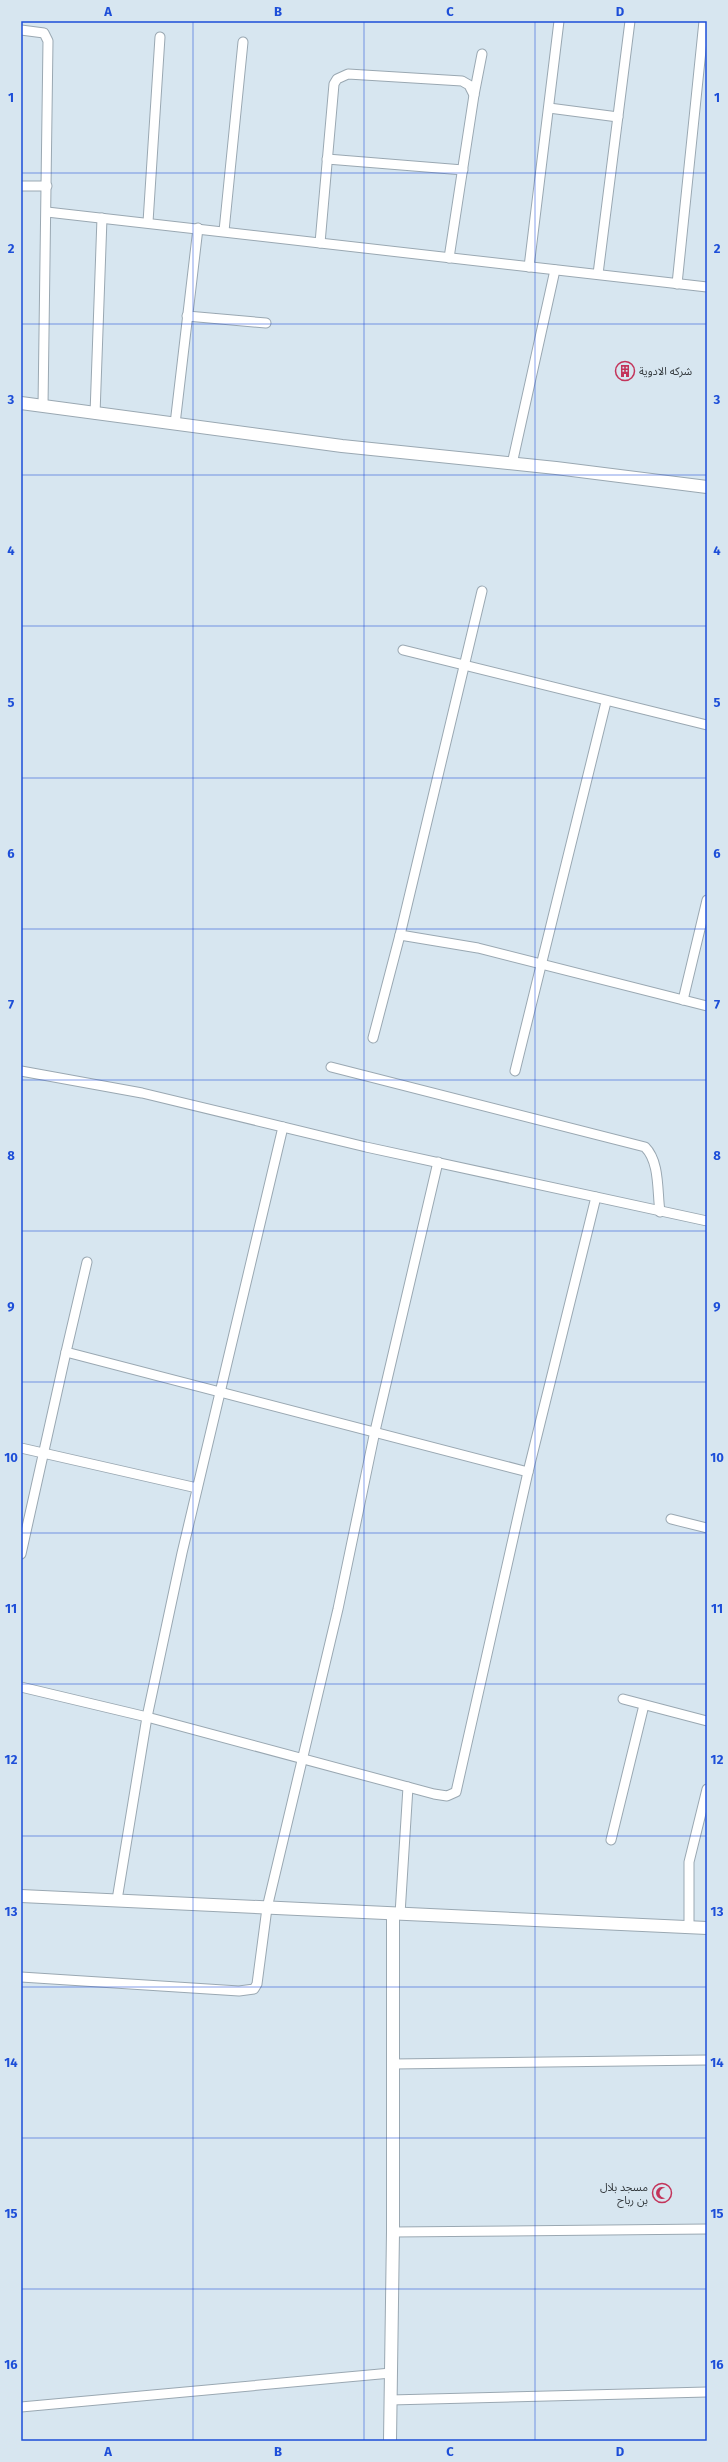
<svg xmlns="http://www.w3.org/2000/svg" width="728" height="2462" font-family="'Fira Sans','Noto Sans Arabic',sans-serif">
<rect width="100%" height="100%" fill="#d7e6f0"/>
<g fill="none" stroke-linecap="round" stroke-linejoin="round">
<defs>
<g id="street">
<path d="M21 30 44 33 48 41 43 406"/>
<path d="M474 95 482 54"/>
<path d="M549 108 618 117"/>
<path d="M327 159 463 170"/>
<path d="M21 186H47"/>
<path d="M47 212 707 287"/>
<path d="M148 222 160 37"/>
<path d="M224 231 243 42"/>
<path d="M320 243 334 84 337 79 348 74 462 81 469 85 474 95 449 258"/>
<path d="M529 267 559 21"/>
<path d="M598 274 630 21"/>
<path d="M677 284 704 21"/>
<path d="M187 316 266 323"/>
<path d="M95 414 102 218"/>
<path d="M175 424 198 228"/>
<path d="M512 464 555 270"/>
<path d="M403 650 707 725"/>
<path d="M400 935 478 948 707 1006"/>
<path d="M683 1000 707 900"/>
<path d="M373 1038 400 935 482 591"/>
<path d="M331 1067 645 1147C660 1162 657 1191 660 1212"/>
<path d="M21 1071 142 1093 366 1147 707 1221"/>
<path d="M515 1071 606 702"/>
<path d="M87 1262 66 1352 528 1472"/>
<path d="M21 1448 197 1488"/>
<path d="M671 1519 707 1528"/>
<path d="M21 1554 66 1352"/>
<path d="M21 1687 147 1717 434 1794 447 1796 456 1792 528 1472 596 1197"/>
<path d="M623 1699 707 1721"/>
<path d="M611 1840 644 1705"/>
<path d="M117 1900 147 1717 182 1553 283 1127"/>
<path d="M400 1914 408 1787"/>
<path d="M689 1927V1862L707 1789"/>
<path d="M21 1977 239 1991 254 1989 257 1984 267 1908 338 1609 375 1431 438 1162"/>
<path d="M393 2064 707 2060"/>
<path d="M393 2232 707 2229"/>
<path d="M390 2400 707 2392"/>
<path d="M21 2407 391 2373"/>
</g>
<g id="secondary">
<path d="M21 403 342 446 556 468 707 487"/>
<path d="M21 1896 707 1928"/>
<path d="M390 2441 393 2232V1914"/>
</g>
</defs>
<use href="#street" stroke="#9aa8b2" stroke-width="11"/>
<use href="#secondary" stroke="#9aa8b2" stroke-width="14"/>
<use href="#street" stroke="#fff" stroke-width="9"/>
<use href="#secondary" stroke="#fff" stroke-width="12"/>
</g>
<path fill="none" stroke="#1d4ed8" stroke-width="1" stroke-opacity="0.55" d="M193 21V2441M364 21V2441M535 21V2441M21 173H707M21 324H707M21 475H707M21 626H707M21 778H707M21 929H707M21 1080H707M21 1231H707M21 1382H707M21 1533H707M21 1684H707M21 1836H707M21 1987H707M21 2138H707M21 2289H707"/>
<defs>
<symbol id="building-ring" viewBox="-11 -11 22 22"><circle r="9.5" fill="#d7e6f0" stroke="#c3345a" stroke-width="1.5"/><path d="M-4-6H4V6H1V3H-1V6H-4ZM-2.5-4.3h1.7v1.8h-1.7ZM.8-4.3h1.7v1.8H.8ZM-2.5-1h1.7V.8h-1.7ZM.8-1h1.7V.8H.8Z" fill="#c3345a"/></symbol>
<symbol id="mosque-ring" viewBox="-11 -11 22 22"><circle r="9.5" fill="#d7e6f0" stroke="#c3345a" stroke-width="1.5"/><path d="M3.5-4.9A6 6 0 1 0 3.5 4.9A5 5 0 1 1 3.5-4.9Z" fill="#c3345a"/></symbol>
</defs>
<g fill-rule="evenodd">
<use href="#building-ring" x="614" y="360" width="22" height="22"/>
<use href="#mosque-ring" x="651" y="2182" width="22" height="22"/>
</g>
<g text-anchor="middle" stroke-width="3" stroke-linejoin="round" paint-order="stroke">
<g font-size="11" fill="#353b3f" stroke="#d7e6f0" text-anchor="start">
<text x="639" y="375">شركه الادوية</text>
<text x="648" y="2191" text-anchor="end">مسجد بلال<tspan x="648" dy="13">بن رباح</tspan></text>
</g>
</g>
<rect width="728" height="2462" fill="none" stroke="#d7e6f0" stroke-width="44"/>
<rect x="22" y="22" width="684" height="2418" fill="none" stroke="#1d4ed8" stroke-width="1.5"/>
<g font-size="13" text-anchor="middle" font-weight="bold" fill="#1d4ed8">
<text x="108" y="16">A</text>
<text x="278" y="16">B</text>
<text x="450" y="16">C</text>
<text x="620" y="16">D</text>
<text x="11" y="102">1</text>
<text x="717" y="102">1</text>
<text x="11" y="253">2</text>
<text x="717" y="253">2</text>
<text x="11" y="404">3</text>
<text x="717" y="404">3</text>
<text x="11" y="555">4</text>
<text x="717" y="555">4</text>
<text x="11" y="707">5</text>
<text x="717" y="707">5</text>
<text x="11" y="858">6</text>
<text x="717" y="858">6</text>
<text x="11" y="1009">7</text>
<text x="717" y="1009">7</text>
<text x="11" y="1160">8</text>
<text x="717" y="1160">8</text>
<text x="11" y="1311">9</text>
<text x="717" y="1311">9</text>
<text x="11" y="1462">10</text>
<text x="717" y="1462">10</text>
<text x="11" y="1613">11</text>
<text x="717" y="1613">11</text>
<text x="11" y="1764">12</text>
<text x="717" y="1764">12</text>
<text x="11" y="1916">13</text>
<text x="717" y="1916">13</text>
<text x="11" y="2067">14</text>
<text x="717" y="2067">14</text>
<text x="11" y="2218">15</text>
<text x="717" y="2218">15</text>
<text x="11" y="2369">16</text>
<text x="717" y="2369">16</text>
<text x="108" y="2456">A</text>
<text x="278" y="2456">B</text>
<text x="450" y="2456">C</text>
<text x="620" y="2456">D</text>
</g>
</svg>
